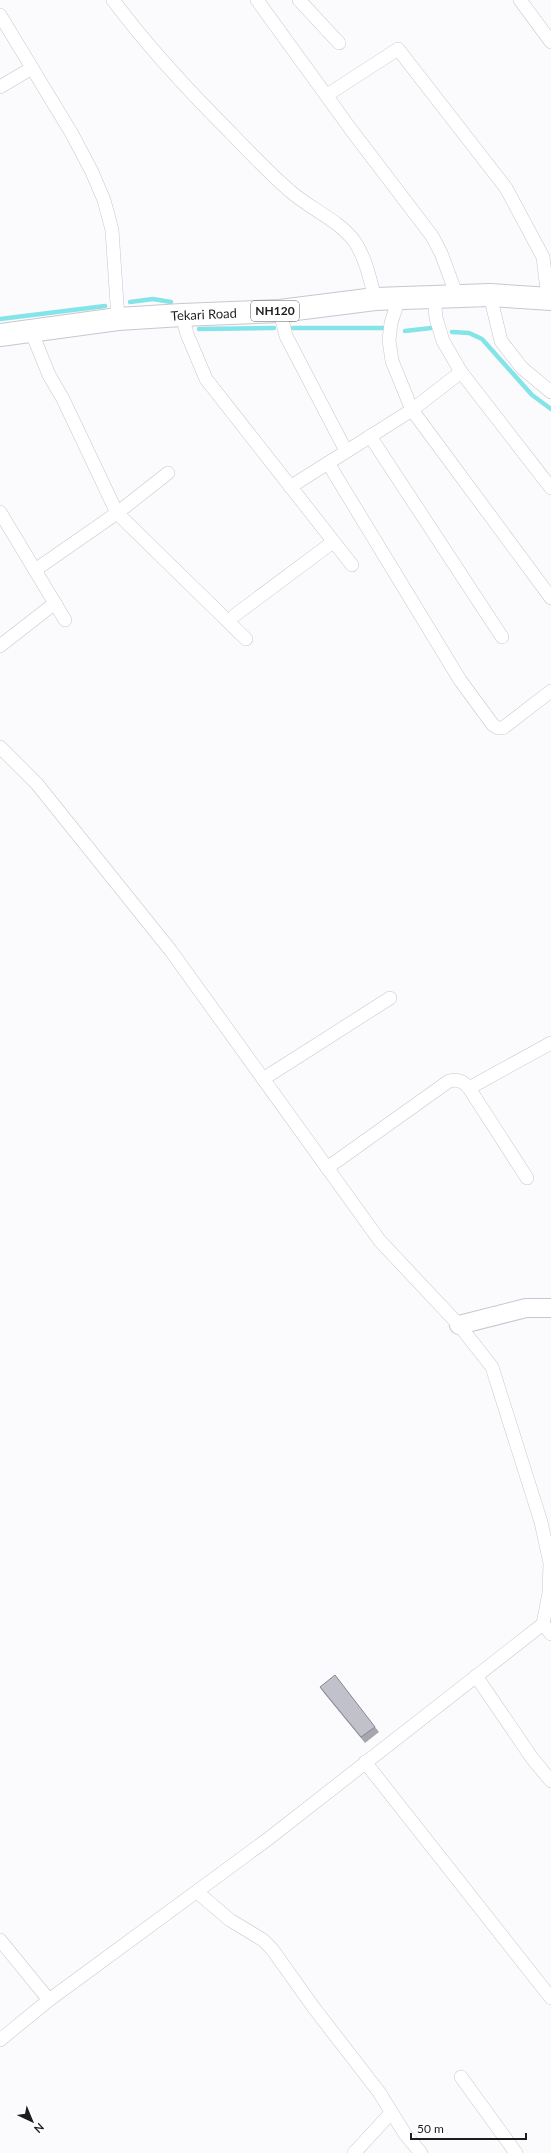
<svg xmlns="http://www.w3.org/2000/svg" width="551" height="2153" font-family="Lato,sans-serif">
<rect width="100%" height="100%" fill="#fbfbfd"/>
<g fill="none" stroke-linecap="round" stroke-linejoin="round">
<g stroke="#85e4e7" stroke-width="4.5">
<path d="M130 302 153 299 171 302"/>
<path d="M0 319 105 306"/>
<path d="M293 328H383"/>
<path d="M199 329 274 328"/>
<path d="M405 331 431 328"/>
<path d="M452 332 469 333 482 339 532 395 551 409"/>
</g>
<defs>
<g id="street">
<path d="M113 0C148 47 188 90 230 132 249 152 269 173 290 191 310 209 339 220 355 242 366 259 370 279 375 299"/>
<path d="M257 0 352 131 432 236 441 253 457 296"/>
<path d="M299 0 339 43"/>
<path d="M520 0 551 42"/>
<path d="M0 15 72 134 92 172 104 200 112 230 118 319"/>
<path d="M0 87 32 68"/>
<path d="M327 95 398 49 506 188 543 257 548 298"/>
<path d="M490 295 501 341 522 368 551 392"/>
<path d="M434 297 436 318 443 341 461 372 551 488"/>
<path d="M399 298 391 323 389 340 392 361 412 410 551 598"/>
<path d="M280 311 286 336 346 451"/>
<path d="M182 315 187 334 206 379 352 565"/>
<path d="M33 330 34 338 49 375 63 399 117 513 246 639"/>
<path d="M370 436 502 637"/>
<path d="M328 463 460 680 493 725 498 728H503L551 691"/>
<path d="M290 487 412 410 461 372"/>
<path d="M0 512 65 620"/>
<path d="M35 570 117 513 168 473"/>
<path d="M235 615 333 542"/>
<path d="M0 646 55 603"/>
<path d="M0 747 37 784 171 951 380 1241 459 1325 492 1367 541 1522 550 1563 549 1593 543 1624"/>
<path d="M263 1079 390 998"/>
<path d="M469 1088 551 1043"/>
<path d="M327 1168 449 1081C458 1079 463 1081 469 1088L527 1178"/>
<path d="M476 1676 532 1758 551 1781"/>
<path d="M365 1762 551 1998"/>
<path d="M197 1892 230 1920 263 1940 272 1949 314 2008 379 2092 405 2134 421 2153"/>
<path d="M0 1940 49 2000"/>
<path d="M0 2040 49 2000 268 1839 543 1624 551 1634"/>
<path d="M461 2077 516 2153"/>
<path d="M354 2153 391 2113"/>
</g>
<path id="secondary" d="M459 1325 526 1308H551"/>
<g id="highway">
<path id="s1" d="M0 335 118 319 182 315 280 311 375 299 490 295 551 299"/>
</g>
</defs>
<use href="#street" stroke="#c6c7d1" stroke-width="14"/>
<use href="#secondary" stroke="#c6c7d1" stroke-width="20"/>
<use href="#highway" stroke="#c6c7d1" stroke-width="24"/>
<use href="#street" stroke="#fff" stroke-width="13"/>
<use href="#secondary" stroke="#fff" stroke-width="18"/>
<use href="#highway" stroke="#fff" stroke-width="22"/>
</g>
<path fill="#a6a6af" d="M320 1687 375 1727 379 1732 365 1743 324 1693Z"/>
<path fill="#c1c1cc" stroke="#87878f" d="M335 1675 375 1727 361 1737 320 1687Z"/>
<g text-anchor="middle" stroke-width="4" stroke-linejoin="round" paint-order="stroke">
<rect fill="#fff" stroke="#616164" stroke-width="1" x="251" y="301" width="48" height="20" rx="3"/>
<g font-size="12" font-weight="bold" fill="#1d1d21">
<text x="275" y="315">NH120</text>
</g>
<g font-size="13" fill="#1d1d21" stroke="#fff">
<text dy="5" stroke="none"><textPath href="#s1" startOffset="205">Tekari Road</textPath></text>
</g>
</g>
<g transform="translate(32 2121) rotate(136)" stroke="#ffffff" stroke-width="3" paint-order="stroke">
<path d="M0-3L7 15L0 10L-7 15Z" fill="#1d1d21"/>
<text y="-6" font-size="11" font-weight="bold" text-anchor="middle" fill="#1d1d21">N</text>
</g>
<path d="M411 2133v6h115v-6" fill="none" stroke="#1d1d21" stroke-width="2"/>
<text x="417" y="2133" font-size="12" fill="#1d1d21" stroke="#ffffff" stroke-width="3" paint-order="stroke">50 m</text>
</svg>
